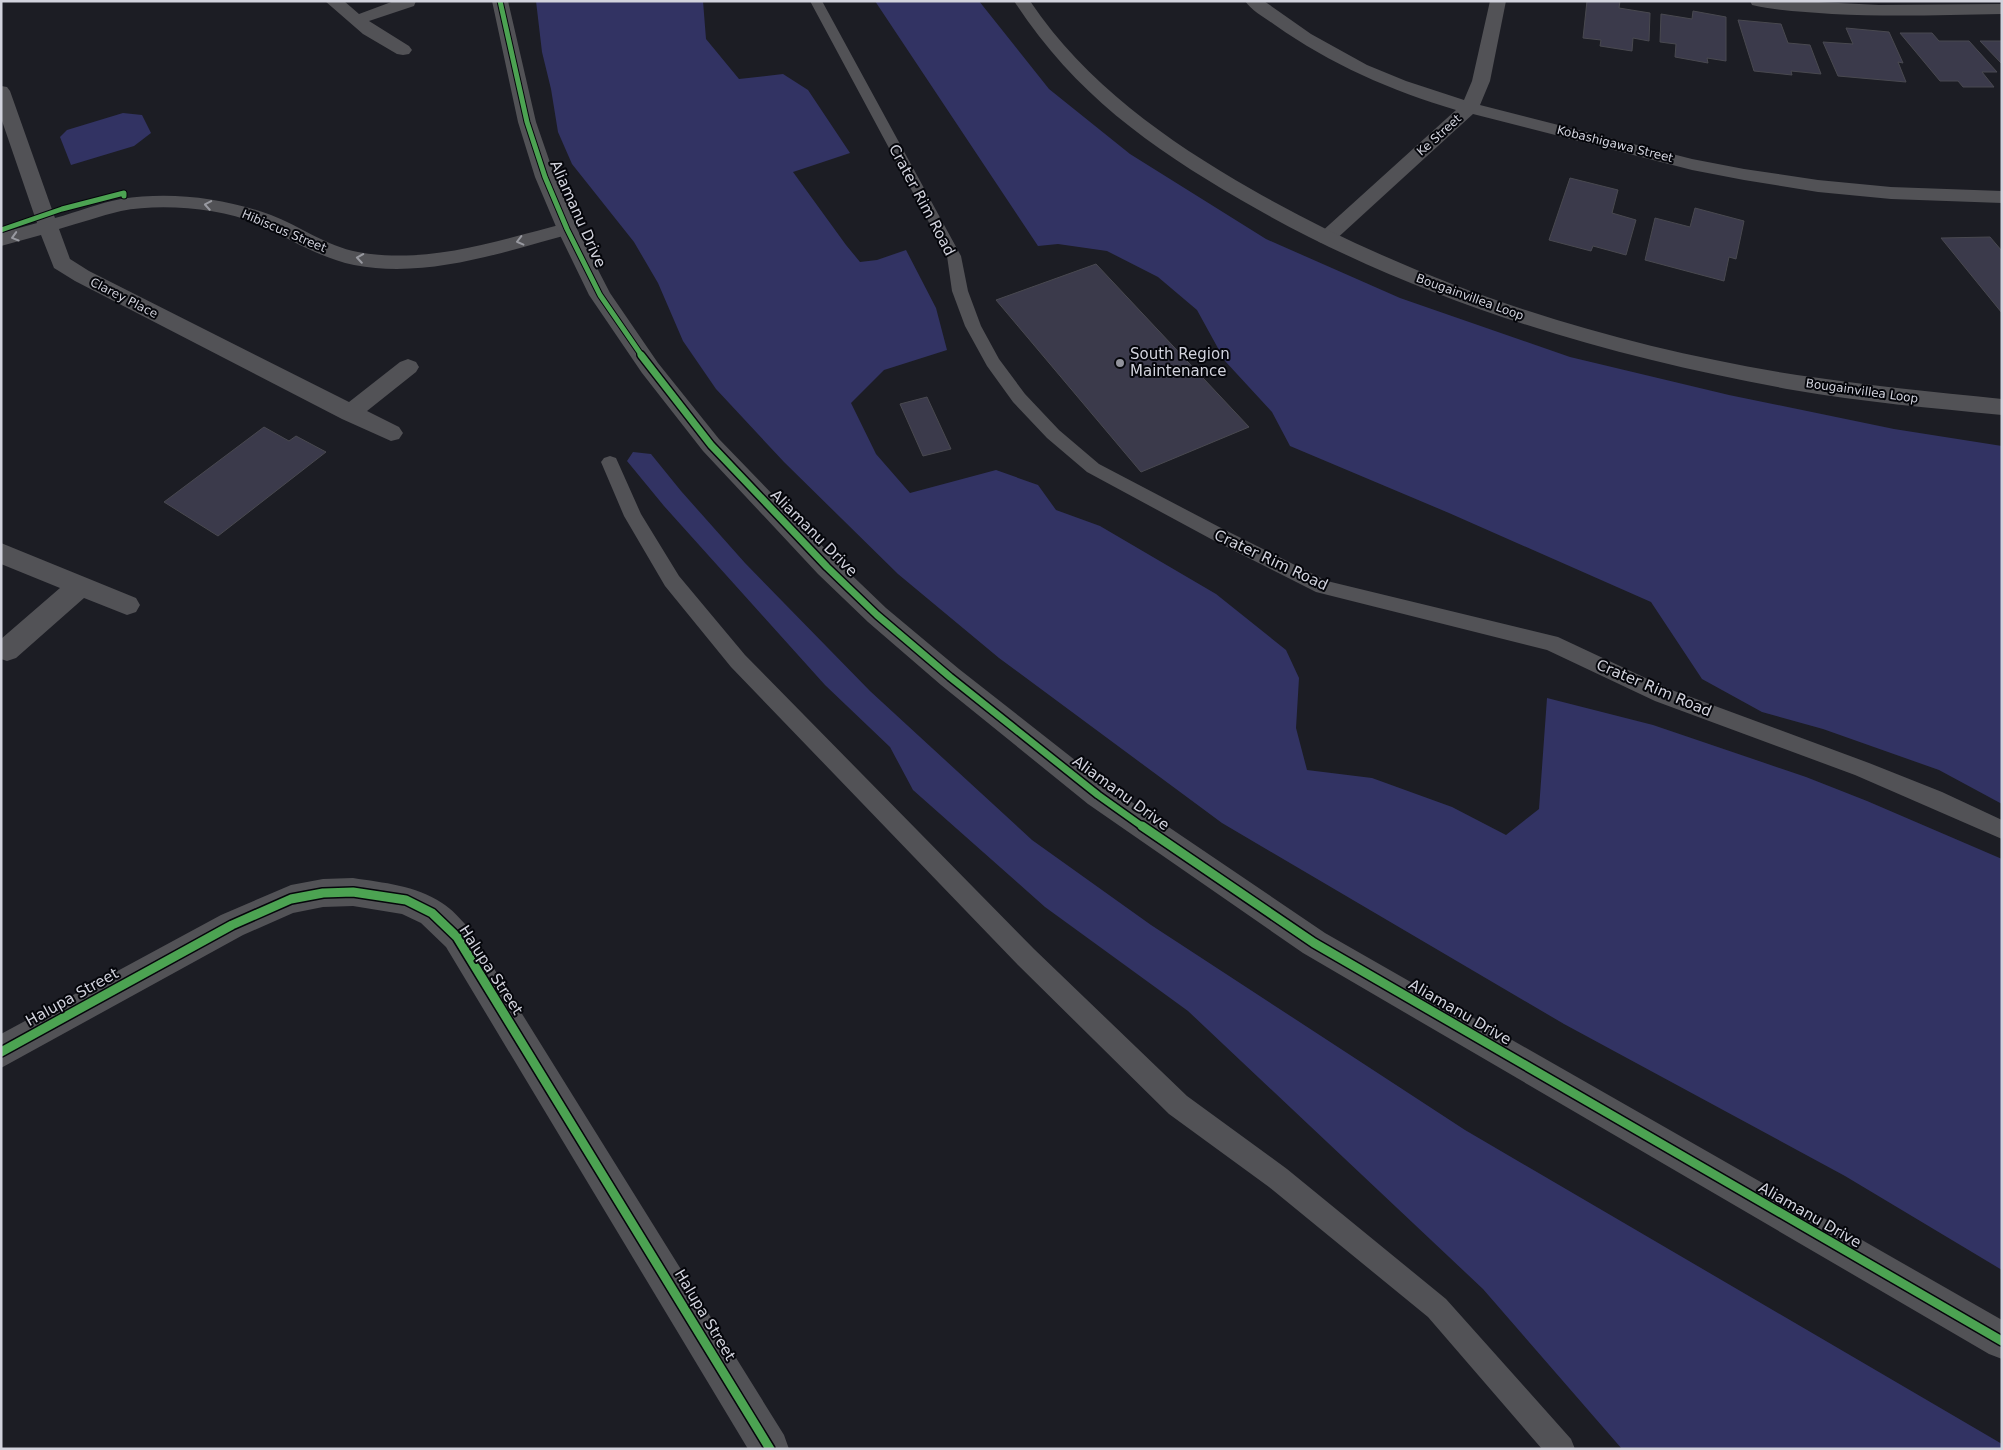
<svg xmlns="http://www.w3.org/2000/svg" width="2003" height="1450" font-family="'DejaVu Sans',sans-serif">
<rect width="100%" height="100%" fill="#1c1d24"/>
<g fill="#323363">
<path d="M536 1H703L706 39 739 79 783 74 808 90 850 153 793 172 846 245 860 262 877 260 906 250 936 308 947 350 884 370 851 403 876 454 910 493 996 470 1038 485 1056 510 1100 526 1216 594 1286 650 1299 678 1296 728 1307 770 1372 778 1452 807 1506 835 1539 809 1547 698 1653 725 1806 777 1867 801 2002 859V1270L1845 1176 1564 1024 1222 823 999 658 898 574 784 462 716 389 683 341 658 283 634 242 572 164 558 132 551 89 542 52Z"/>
<path d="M875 1H979L1049 89 1130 154 1266 239 1400 298 1570 357 1729 395 1894 429 2002 446V804L1939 770 1823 729 1762 712 1702 679 1651 602 1449 513 1290 446 1272 412 1225 361 1197 310 1158 277 1107 251 1058 244 1038 246Z"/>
<path d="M123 113 142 115 151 133 134 146 71 165 60 137 67 130Z"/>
<path d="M633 452 651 454 681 491 745 563 870 691 1032 840 1151 925 1465 1130 2002 1444V1449H1622L1483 1289 1188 1011 1045 907 913 790 890 747 825 685 664 506 627 461Z"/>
</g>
<g fill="#3b3a4b" stroke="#494950">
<path d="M1587 1H1620L1619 8 1650 13 1649 41 1633 38 1632 51 1600 46 1601 40 1583 38Z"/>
<path d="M1693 11 1726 17V61L1707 58 1708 63 1675 57 1676 44 1660 42 1661 14 1692 19Z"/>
<path d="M1738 20 1781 24 1788 43 1810 45 1821 74 1791 71 1792 75 1754 71Z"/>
<path d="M1846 28 1889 32 1903 63 1898 62 1906 82 1838 76 1823 42 1853 44Z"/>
<path d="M1900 33H1932L1939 41H1969L1997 72H1982L1994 87H1963L1958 81H1940Z"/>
<path d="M1980 41H2002V64Z"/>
<path d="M1570 178 1618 190 1612 213 1636 220 1626 255 1593 246 1591 251 1549 240Z"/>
<path d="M1695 208 1744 221 1736 259 1729 257 1724 281 1645 260 1655 218 1690 227Z"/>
<path d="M1990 237 2002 251V313L1941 238Z"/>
<path d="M1096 264 1249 427 1141 472 996 300Z"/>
<path d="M927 397 951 449 923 456 900 404Z"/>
<path d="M264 427 289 441 296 436 326 452 218 536 164 502Z"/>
</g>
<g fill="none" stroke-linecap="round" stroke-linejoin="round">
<g fill="#525256" fill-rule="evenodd">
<path d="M810 1H822L961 256 968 291 981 326 999 359 1025 394 1059 430 1099 464 1223 529 1327 581 1558 637 1669 689 1869 763 1942 792 2002 820V839L1855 775 1655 701 1547 650 1316 592 1211 539 1087 472 1047 438 1013 402 987 366 965 326 952 291 947 256Z"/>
<path d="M610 456 616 458 641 514 679 576 745 655 1034 949 1187 1096 1287 1169 1446 1299 1571 1439 1575 1449H1542L1428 1317 1269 1187 1169 1114 1018 965 731 667 665 586 624 516 601 462 604 458Z"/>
</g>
<g fill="#525256" fill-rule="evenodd">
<path d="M325 1H344L359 14 394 1H416L414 6 369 21 409 46 412 50 409 54 403 55 397 54 363 34Z"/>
<path d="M1245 1H1264L1311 34 1367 65 1406 81 1464 100 1472 81 1490 1H1506L1490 81 1480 105 1692 159 1744 169 1818 180 1891 187 2002 191V203L1891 199 1818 192 1744 180 1692 170 1473 114 1333 242 1326 244 1319 242 1316 238 1319 234 1456 110C1392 91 1330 64 1275 25 1265 18 1252 11 1245 1Z"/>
<path d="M1750 1H1799L1879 5 2002 4V14C1945 15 1889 17 1832 14 1806 12 1778 11 1752 5Z"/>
<path d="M1 86 7 87 10 91 55 218C77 212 99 203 121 199 171 191 224 198 271 215 300 226 326 246 358 252 428 265 499 240 567 223L574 225 577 229 574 233C503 252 428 279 354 265 320 258 290 239 260 225 223 208 161 203 121 211 100 216 80 223 59 229L70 259 89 271 349 402 400 362 408 359 416 362 419 367 416 372 367 411 399 427 403 433 399 439 391 441 342 419 75 281 54 268 41 235 1 246V233L37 223 1 118Z"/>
<path d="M1 543 136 598 140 605 136 612 127 615 84 598 16 658 7 661 1 659V639L60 588 1 564Z"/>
<path d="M353 878C384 883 415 885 442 903 452 909 460 919 468 927L784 1435 789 1449H748L446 947 421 923 402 914 353 906 323 907 293 913 243 935 1 1068V1034L221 915 291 885 323 879Z"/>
</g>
<g fill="#525256" fill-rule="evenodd">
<path d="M492 1H508L536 122 555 177 577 229 610 293 658 363 719 439 836 560 886 608 959 669 1108 786 1325 933 2002 1320V1359L1989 1354 1303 953 1088 804 941 685 868 622 818 574 703 451 642 373 589 295 557 229 535 177 518 122Z"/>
<path d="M1014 1H1030C1086 84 1166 140 1251 189 1419 285 1606 345 1797 375 1865 385 1933 392 2002 399V415C1932 408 1862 402 1793 390 1600 355 1411 299 1241 200 1148 146 1073 92 1014 1Z"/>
</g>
<defs>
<g id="cycleway-far2">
<path d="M500 1 527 122 545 177 567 229 600 295 642 356"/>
<path d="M1 230 62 209 124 193V196"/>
</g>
<path id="cycleway-far1" d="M641 355 711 445 827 567 877 615 950 677 1098 795 1143 827"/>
<g id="cycleway">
<path d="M1142 826 1314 943 2002 1341"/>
<path d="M1 1052 232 925 291 899 323 893 353 892 406 900 432 913 457 937 770 1449"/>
</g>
</defs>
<use href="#cycleway-far2" stroke="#05060b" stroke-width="7"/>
<use href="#cycleway-far1" stroke="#05060b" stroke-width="10"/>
<use href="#cycleway" stroke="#05060b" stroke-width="12"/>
<use href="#cycleway-far2" stroke="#4ca352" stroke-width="5"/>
<use href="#cycleway-far1" stroke="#4ca352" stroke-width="7"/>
<use href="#cycleway" stroke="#4ca352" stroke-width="9"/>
</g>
<defs><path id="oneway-chevron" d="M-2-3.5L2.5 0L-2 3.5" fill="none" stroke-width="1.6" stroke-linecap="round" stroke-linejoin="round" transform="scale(1.25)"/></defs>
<g stroke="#9899a0">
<use href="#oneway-chevron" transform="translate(208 205) rotate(-170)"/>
<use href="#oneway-chevron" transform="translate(15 237) rotate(164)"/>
<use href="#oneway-chevron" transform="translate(520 241) rotate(166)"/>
<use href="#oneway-chevron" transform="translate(360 258) rotate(-171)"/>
</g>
<circle fill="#92939c" stroke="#05060b" stroke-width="2" cx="1120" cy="363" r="5"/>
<g text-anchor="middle" stroke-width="4" stroke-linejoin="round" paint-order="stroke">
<g font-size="12" fill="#d2d3dd" stroke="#05060b">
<text transform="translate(1439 135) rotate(-42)" y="4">Ke Street</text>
<text transform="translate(1615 144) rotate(14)" y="4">Kobashigawa Street</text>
<text transform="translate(284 231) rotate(23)" y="4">Hibiscus Street</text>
<text transform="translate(1470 297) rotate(20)" y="4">Bougainvillea Loop</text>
<text transform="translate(124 298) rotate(27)" y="4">Clarey Place</text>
<text transform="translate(1862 391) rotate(8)" y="4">Bougainvillea Loop</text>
</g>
<g font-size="15" fill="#d2d3dd" stroke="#05060b">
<text transform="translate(922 200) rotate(62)" y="5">Crater Rim Road</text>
<text transform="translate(578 214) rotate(66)" y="5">Aliamanu Drive</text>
<text transform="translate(814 533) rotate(45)" y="5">Aliamanu Drive</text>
<text transform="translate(1271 560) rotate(25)" y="5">Crater Rim Road</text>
<text transform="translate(1654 688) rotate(23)" y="5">Crater Rim Road</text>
<text transform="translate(1121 793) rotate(36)" y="5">Aliamanu Drive</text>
<text transform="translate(491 970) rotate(57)" y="5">Halupa Street</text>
<text transform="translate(72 997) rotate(-29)" y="5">Halupa Street</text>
<text transform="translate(1460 1012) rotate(30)" y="5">Aliamanu Drive</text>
<text transform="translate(1810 1215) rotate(30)" y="5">Aliamanu Drive</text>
<text transform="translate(705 1315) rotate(59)" y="5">Halupa Street</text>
</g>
<g font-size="15" fill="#d2d3dd" stroke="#05060b" text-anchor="start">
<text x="1130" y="359">South Region<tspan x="1130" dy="17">Maintenance</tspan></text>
</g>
</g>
<rect width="2003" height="1450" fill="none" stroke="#d2d3dd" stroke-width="5"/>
</svg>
